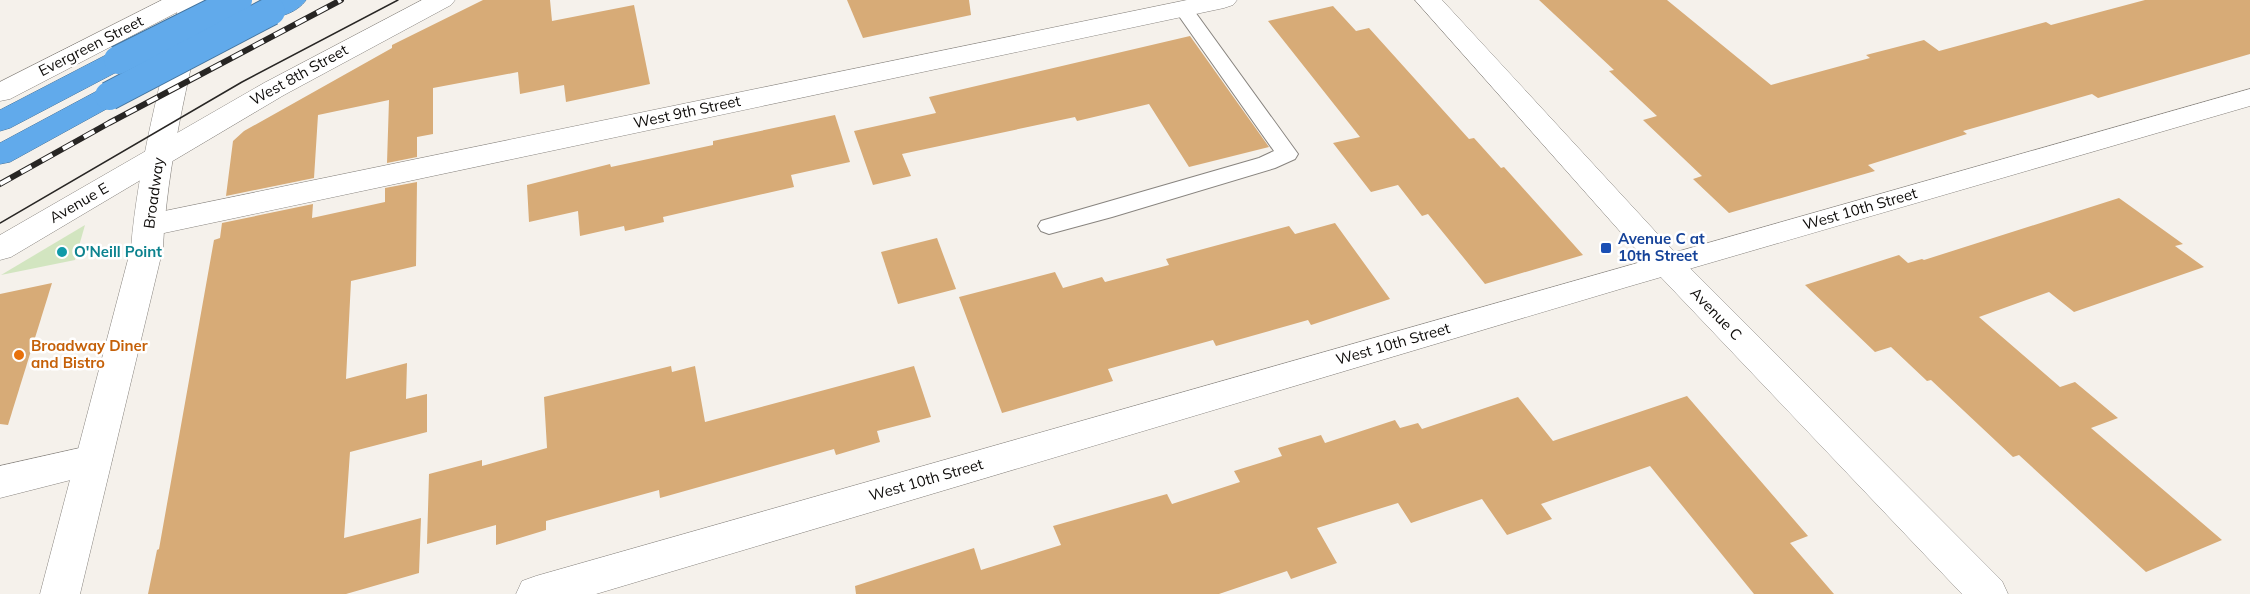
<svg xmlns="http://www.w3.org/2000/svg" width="2250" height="594" font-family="Mulish,sans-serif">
<rect width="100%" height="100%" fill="#f5f1eb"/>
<path fill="#d2e5c0" d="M85 225 75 260 1 275Z"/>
<g fill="#d7ab77">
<path d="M483 0H550L552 21 634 5 650 84 566 102 564 85 520 94 518 72 433 88V134L417 137V157L387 163 389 100 318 115 314 178 226 196 233 141 244 131 392 48V45Z"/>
<path d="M847 0H969L971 15 863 38Z"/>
<path d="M1539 0H1667L1771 85 1870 58 1866 55 1924 40 1939 51 2046 22 2051 25 2145 0H2250V54L2098 98 2092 94 1963 131 1967 134 1868 165 1875 171 1729 213 1693 179 1702 176 1643 120 1657 116 1609 71 1614 70Z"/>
<path d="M1333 6 1356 31 1369 28 1469 139 1474 138 1501 168 1504 167 1583 255 1485 284 1428 214 1422 216 1398 185 1371 192 1333 143 1360 137 1268 21Z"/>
<path d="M1190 36 1269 147 1189 167 1149 104 1077 121 1075 117 902 154 911 176 873 185 854 131 936 113 929 97Z"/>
<path d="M835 115 850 162 791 175 794 187 663 217 664 222 625 231 624 226 580 236 578 211 529 222 527 185 610 164 611 167 713 145V141Z"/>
<path d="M417 182 416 266 351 281 346 379 407 363 406 399 427 394V432L350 452 344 538 421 518 419 573 346 594H148L157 550 159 549 214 240 220 238 222 223 313 204 312 218 385 202V188Z"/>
<path d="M2119 198 2183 244 2175 246 2204 267 2074 312 2049 292 1979 317 2060 387 2075 382 2118 418 2091 428 2222 540 2146 572 2019 455 2013 457 1931 380 1927 381 1891 347 1875 352 1805 285 1899 255 1908 263 1922 259 1924 260Z"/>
<path d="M1335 223 1390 299 1311 325 1308 320 1216 346 1213 340 1108 369 1113 381 1002 413 959 297 1055 272 1063 288 1102 277 1105 282 1169 265 1166 259 1289 226 1295 234Z"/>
<path d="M937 238 956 289 898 304 881 252Z"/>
<path d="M52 283 8 425 0 424V294Z"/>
<path d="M671 366 672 372 695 366 705 422 914 366 931 417 877 431 880 442 836 455 834 449 660 498 659 490 546 521V530L496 545V525L427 544 429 474 482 460V466L547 448 544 397Z"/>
<path d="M1687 396 1808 536 1790 543 1834 594H1754L1650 466 1541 504 1552 519 1507 535 1482 499 1411 523 1398 503 1317 528 1337 563 1291 579 1287 571 1219 594H856L855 586 974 548 981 570 1061 545 1053 526 1167 494 1172 504 1240 482 1234 471 1282 456 1278 448 1321 435 1325 443 1395 420 1400 428 1418 423 1422 429 1518 397 1553 441Z"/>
</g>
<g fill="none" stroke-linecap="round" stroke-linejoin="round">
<defs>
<path id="service" d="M1183 3 1190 5 1298 154 1295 159 1275 168 1112 217 1049 234 1041 231 1038 226 1041 221 1259 158 1274 151 1174 9 1176 5Z"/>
<g id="minor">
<path d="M162 0H195L191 5 10 99 0 101V82Z"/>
<path d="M1187 0H1237L1233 5 1224 8 150 236 139 232 134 225 139 218 150 214Z"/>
<path d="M2250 89V106L1627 287 596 594H516L522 581 536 576Z"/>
<path d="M93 445 106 449 112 460 106 471 0 498V466Z"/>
</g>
<path id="tertiary" d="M180 0H206C188 82 167 164 163 248L80 594H40L131 248C138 164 161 82 180 0Z"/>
<g id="secondary">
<path d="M422 0H455L451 5 284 95 11 257 0 260V235L264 83Z"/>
<path d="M1415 0H1442L1678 256 2002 581 2008 594H1962L1656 272Z"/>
</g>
<g id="motorway">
<path d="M273 0H306C297 13 276 20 262 16L258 11 262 6Z"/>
<path d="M118 52 128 54 131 60 128 66 10 128 0 131V110L108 54Z"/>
<path d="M109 88 119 90 123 96 119 102 10 162 0 164V143L99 90Z"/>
</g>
</defs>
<use href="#service" stroke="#88847f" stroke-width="2"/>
<use href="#minor" stroke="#88847f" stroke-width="1"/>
<use href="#tertiary" stroke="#88847f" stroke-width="1"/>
<use href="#secondary" stroke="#88847f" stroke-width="1"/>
<use href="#motorway" stroke="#44739c" stroke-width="1"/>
<use href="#service" fill="#fff" fill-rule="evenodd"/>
<use href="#minor" fill="#fff" fill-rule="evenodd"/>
<use href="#tertiary" fill="#fff" fill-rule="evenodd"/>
<use href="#secondary" fill="#fff" fill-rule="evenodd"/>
<use href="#motorway" fill="#61aaeb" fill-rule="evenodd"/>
<path stroke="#282624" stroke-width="1.5" d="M0 223 242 82 398 0"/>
<defs>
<path id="rail" d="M0 184 109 123 341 0"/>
</defs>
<use href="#rail" stroke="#282624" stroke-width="6"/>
<use href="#rail" stroke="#fff" stroke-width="4" stroke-dasharray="12" stroke-linecap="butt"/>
<defs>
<g id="motorway-bridge">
<path d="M118 60 238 0"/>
<path d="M109 96 271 11"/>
</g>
</defs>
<use href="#motorway-bridge" stroke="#44739c" stroke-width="30" stroke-linecap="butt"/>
<use href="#motorway-bridge" stroke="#61aaeb" stroke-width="28"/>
</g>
<rect fill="#1a4fb4" stroke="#fff" stroke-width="2" x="1600" y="242" width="12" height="12" rx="3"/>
<circle fill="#0f9aa8" stroke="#fff" stroke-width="2" cx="62" cy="252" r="6"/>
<circle fill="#e8710a" stroke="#fff" stroke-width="2" cx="19" cy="355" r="6"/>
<g text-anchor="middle" stroke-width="5" stroke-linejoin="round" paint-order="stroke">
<g font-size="15" fill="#0e0c0a" stroke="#fff">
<text transform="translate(91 46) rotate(-27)" y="5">Evergreen Street</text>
<text transform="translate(299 75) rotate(-29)" y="5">West 8th Street</text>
<text transform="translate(687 112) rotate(-12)" y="5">West 9th Street</text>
<text transform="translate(154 193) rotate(-82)" y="5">Broadway</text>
<text transform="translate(79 203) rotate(-30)" y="5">Avenue E</text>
<text transform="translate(1860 209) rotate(-16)" y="5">West 10th Street</text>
<text transform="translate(1716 314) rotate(46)" y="5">Avenue C</text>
<text transform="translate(1393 344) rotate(-16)" y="5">West 10th Street</text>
<text transform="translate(926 480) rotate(-16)" y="5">West 10th Street</text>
</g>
<g font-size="15" font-weight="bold" fill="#164399" stroke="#fff" text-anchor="start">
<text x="1618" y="244">Avenue C at<tspan x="1618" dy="17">10th Street</tspan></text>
</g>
<g font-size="15" font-weight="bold" fill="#0d838f" stroke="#fff" text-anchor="start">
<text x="74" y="257">O'Neill Point</text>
</g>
<g font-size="15" font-weight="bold" fill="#c56008" stroke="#fff" text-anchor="start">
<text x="31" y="351">Broadway Diner<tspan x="31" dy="17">and Bistro</tspan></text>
</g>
</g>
</svg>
